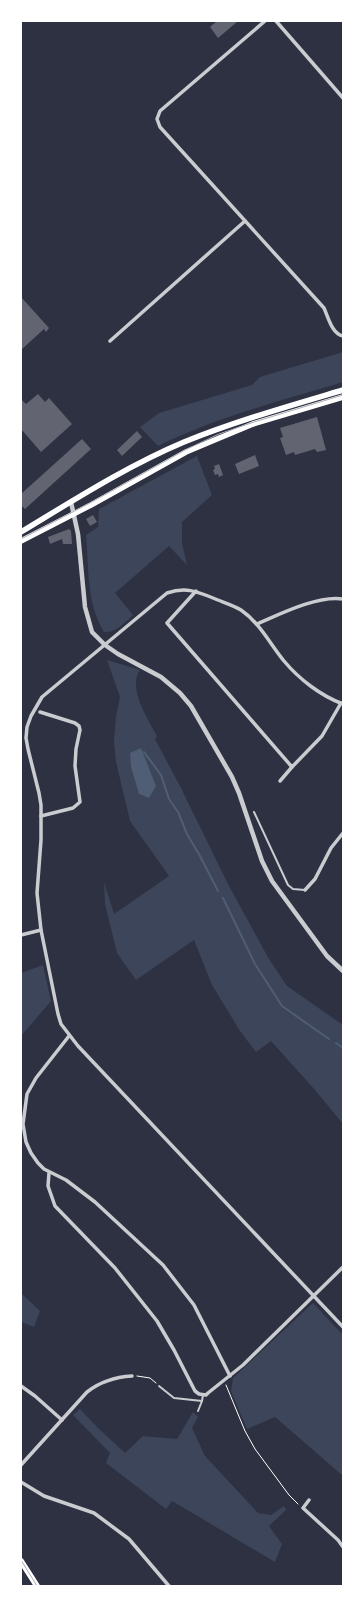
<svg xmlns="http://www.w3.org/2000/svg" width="364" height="1607" font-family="'Varela Round',sans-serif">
<rect width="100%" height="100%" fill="#2d3142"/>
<g fill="#3c4559">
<path d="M343 352V382C280 401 217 417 158 446L140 427 159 413 252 385 260 377Z"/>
<path d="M197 456 212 495 182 522V543L187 565 169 546 115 593 133 615C124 623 116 633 104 632 86 603 89 567 86 535L98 527 99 509Z"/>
<path d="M107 660 140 670C127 688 148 719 157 736L155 739 181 788 229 886 269 959 287 986 343 1025V1124L315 1090 271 1041 256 1052 240 1031 212 985 194 940 136 980 117 953 105 904 104 882 114 914 169 876 130 821 116 762 114 741 116 716 120 697Z"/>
<path d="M43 965 51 1001 21 1036V973Z"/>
<path d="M21 1293 40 1311 34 1327 21 1322Z"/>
<path d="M313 1303 343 1335V1476L275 1417 247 1429 231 1391 233 1378Z"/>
<path d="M80 1409 97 1427 125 1453 143 1436 177 1439 193 1412 198 1417 192 1428 205 1456 258 1513 271 1515 284 1506 286 1510 269 1526 282 1544 275 1562 172 1501 166 1509 106 1463 110 1453 73 1415Z"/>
</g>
<path fill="#4f5d75" d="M141 748 156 786 149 798 139 794 131 767 130 753Z"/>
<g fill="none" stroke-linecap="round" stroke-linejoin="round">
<g stroke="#4f5d75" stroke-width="2">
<path d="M144 752 161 775 169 799 178 812 187 834 200 856 218 891"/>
<path d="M223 898 255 964 282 1006 329 1039"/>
<path d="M336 1043 343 1048"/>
</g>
</g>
<g fill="#626471">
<path d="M217 21H238L218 38 210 27Z"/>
<path d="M21 297 49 328 46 332 44 329 21 350Z"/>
<path d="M38 394 45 402 49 398 72 424 41 452 21 429V399L26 404Z"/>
<path d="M317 417 326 450 317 452 315 449 295 455 294 452 286 455 280 438 283 437 280 428Z"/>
<path d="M137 431 142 437 122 456 117 450Z"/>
<path d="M82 439 91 449 25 509 21 505V494Z"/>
<path d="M255 455 259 466 239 474 235 464Z"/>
<path d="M219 464 223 475 219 477 218 474 215 475 213 470 215 469 214 466Z"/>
<path d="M93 515 97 522 90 526 86 519Z"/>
<path d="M69 529 71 531 72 544H63L62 539 50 544 48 537Z"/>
</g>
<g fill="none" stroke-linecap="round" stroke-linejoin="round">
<g stroke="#fff" stroke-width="1">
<path d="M137 1376 150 1378 156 1383"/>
<path d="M226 1385 245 1431 255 1449 289 1495 298 1504"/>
</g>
<g stroke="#caccd0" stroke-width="2">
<path d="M254 812 288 885 293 889 305 890"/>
<path d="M159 1386 174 1398 202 1401"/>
<path d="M198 1411 202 1401 203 1395"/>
</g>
<g stroke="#caccd0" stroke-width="3.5">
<path d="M265 21 160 111 157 119 160 127 324 308C328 317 332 334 343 336"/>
<path d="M276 21 343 98"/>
<path d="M110 341 245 221"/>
<path d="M196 591 167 623 292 767 322 736 341 703"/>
<path d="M257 624C280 614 318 595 343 599"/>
<path d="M343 704C321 696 299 679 284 661 270 644 260 623 241 610 233 605 222 602 213 598 196 591 185 587 167 593L42 697 31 716 27 727 26 738 28 749 39 793 41 805V840L37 893 41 930 58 1014 61 1024 78 1046 343 1327"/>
<path d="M40 712 75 723 79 726 80 730 76 749 75 766 80 802 73 808 41 816"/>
<path d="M280 781 292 767"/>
<path d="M305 890 315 879 331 848 343 833"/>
<path d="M21 935 41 930"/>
<path d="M69 1036 36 1078 27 1094 23 1124 26 1142 31 1153 38 1163 44 1169 66 1180 95 1202 163 1265 194 1305 230 1376"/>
<path d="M49 1173 48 1186 55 1206 115 1268 157 1321 174 1350 195 1391 199 1394 206 1395 208 1393 243 1365 343 1267"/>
<path d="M21 1386 35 1396 62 1420"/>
<path d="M21 1465 87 1392C101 1381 115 1377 132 1376"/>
<path d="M21 1482 44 1496 94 1513 129 1539 169 1586"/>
<path d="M309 1500 303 1508 338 1540 343 1547"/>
</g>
<path stroke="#caccd0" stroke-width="4.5" d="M71 502 78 534 85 607 92 632 105 645 118 654 161 677 180 693 191 706 232 777 239 793 262 861 272 881 327 956 343 971"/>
<g stroke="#fff" stroke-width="5.5">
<path d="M21 532C74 500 127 466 184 442 236 421 289 406 343 390"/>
<path d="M21 541 91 505 186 452 217 439 253 424 343 397"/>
</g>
<path stroke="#fff" stroke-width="6" d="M21 1561 37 1586"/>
<g stroke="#abadb3" stroke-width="1">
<path d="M21 539 90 503 187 449 219 434 254 422 343 395"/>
<path d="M21 1560 37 1586"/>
</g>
</g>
<rect width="364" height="1607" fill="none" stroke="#ffffff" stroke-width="44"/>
</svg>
